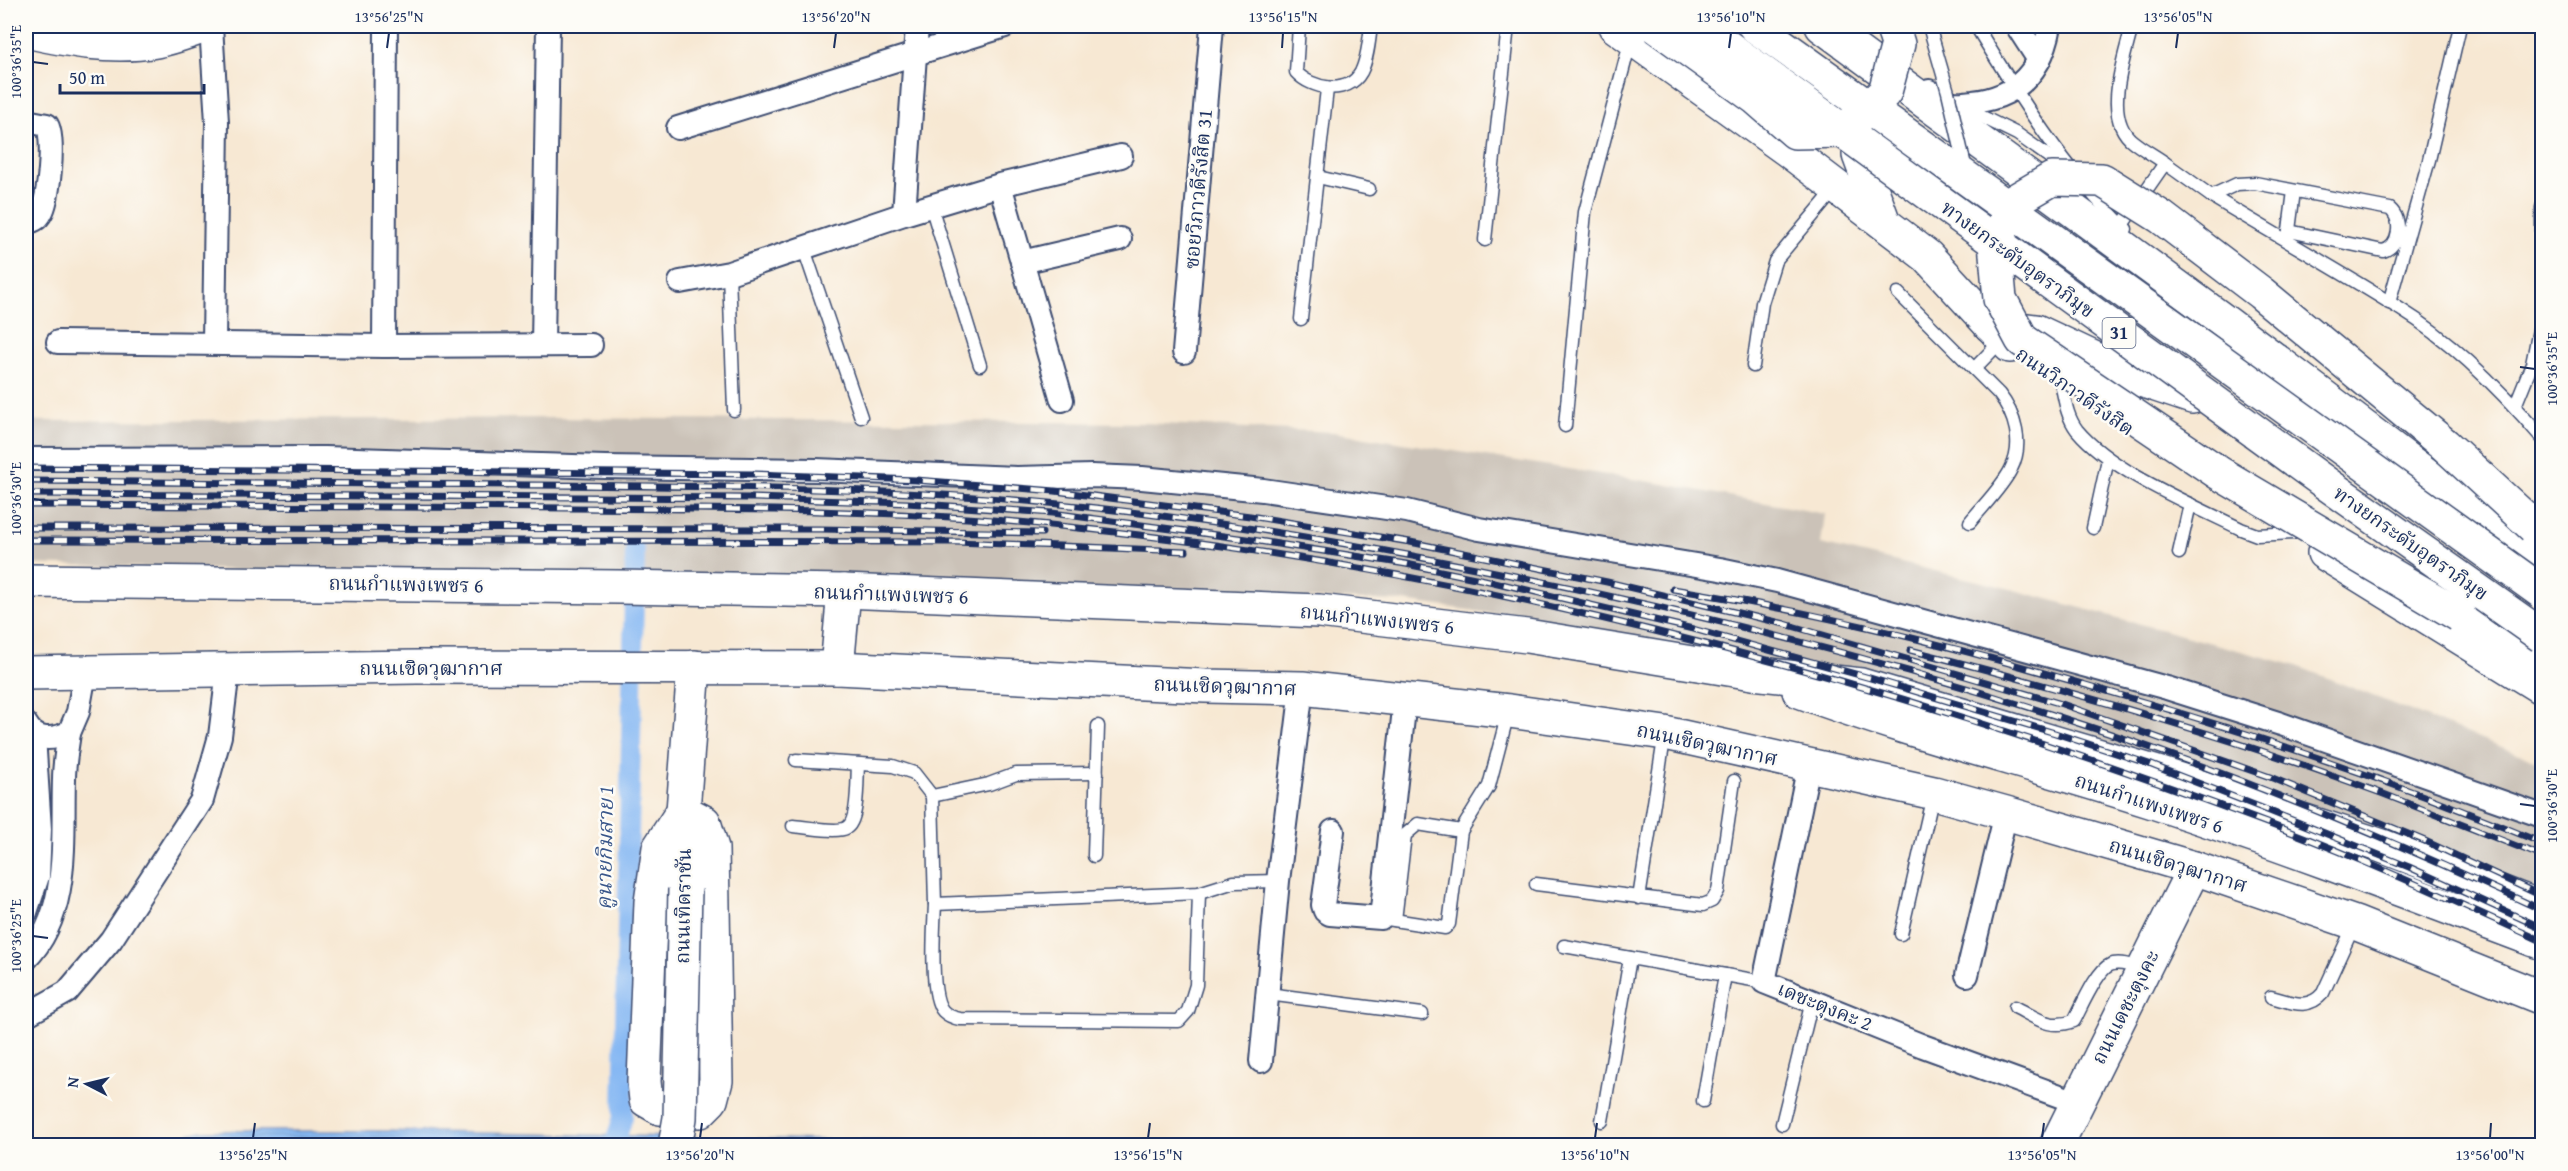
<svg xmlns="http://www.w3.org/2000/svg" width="2568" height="1171" font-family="'Gentium Book Plus','Noto Serif Thai',serif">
<defs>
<pattern id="water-rules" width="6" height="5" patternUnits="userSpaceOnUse" patternTransform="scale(1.5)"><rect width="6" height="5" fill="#86b8f3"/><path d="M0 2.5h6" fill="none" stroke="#6d96c8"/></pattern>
</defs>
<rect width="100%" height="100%" fill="#fdfcf7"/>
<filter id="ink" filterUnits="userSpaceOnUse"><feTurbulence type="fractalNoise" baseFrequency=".0167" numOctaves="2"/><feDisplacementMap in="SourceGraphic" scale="12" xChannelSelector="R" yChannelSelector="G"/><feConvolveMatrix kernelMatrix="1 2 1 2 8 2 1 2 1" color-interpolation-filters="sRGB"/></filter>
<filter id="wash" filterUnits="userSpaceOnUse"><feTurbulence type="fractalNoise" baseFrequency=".008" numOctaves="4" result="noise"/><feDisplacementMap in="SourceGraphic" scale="24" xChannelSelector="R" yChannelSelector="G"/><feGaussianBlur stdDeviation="1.35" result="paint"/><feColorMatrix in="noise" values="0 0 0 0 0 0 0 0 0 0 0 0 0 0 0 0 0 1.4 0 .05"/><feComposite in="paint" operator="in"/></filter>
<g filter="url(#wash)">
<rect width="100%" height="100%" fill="#f7e8d3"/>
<path fill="#cbc2b8" d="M550 418 1143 423 1333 432 1658 483 1825 514 1821 544 2003 587 2297 666 2542 763V957L1899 714 1549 621 1403 601 26 564V421Z"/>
<path fill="url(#water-rules)" stroke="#5074a8" stroke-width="1.5" d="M202 1131H378L1058 1145 138 1146Z"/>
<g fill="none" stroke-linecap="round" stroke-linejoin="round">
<path stroke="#86b8f3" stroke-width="20" d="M614 1146 623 1117 635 551"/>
</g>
</g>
<g filter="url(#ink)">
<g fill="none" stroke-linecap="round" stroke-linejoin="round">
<defs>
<g id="lane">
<path d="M1299 26 1296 72C1311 89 1348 96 1361 72 1368 58 1369 40 1371 26"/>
<path d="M1976 26C2019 97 2065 171 2126 229"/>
<path d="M2132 26C2125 57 2103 113 2130 139 2140 148 2154 155 2165 163"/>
<path d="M1960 106 2017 134 2069 171"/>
<path d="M1318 177 1369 189"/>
<path d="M2211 196C2274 234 2338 270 2400 309 2454 342 2501 390 2542 438"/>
<path d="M931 206 980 365"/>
<path d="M2542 207V235"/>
<path d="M2122 225 2165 163 2211 196 2237 184 2255 183 2390 209C2403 220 2400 246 2383 251L2289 231"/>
<path d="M2288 238 2294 191"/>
<path d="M1485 240 1508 26"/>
<path d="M804 249 861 417"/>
<path d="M729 273 734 410"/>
<path d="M1898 293 1999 394C2015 414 2024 444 2011 469 2003 486 1982 507 1970 522"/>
<path d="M2389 303 2429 160 2460 26"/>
<path d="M1301 319 1327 89"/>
<path d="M1753 366 1762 303 1775 261 1836 188"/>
<path d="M1974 369 2002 340"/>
<path d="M2062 387C2065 401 2067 417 2077 430 2112 472 2191 504 2241 529L2257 535 2293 533"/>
<path d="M2515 406 2532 364 2542 315"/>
<path d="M1565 426 1585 212 1631 39"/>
<path d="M2093 528 2108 459"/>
<path d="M2179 553 2190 504"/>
<path d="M796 760 893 766 914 773 932 796 989 784 1016 774 1097 773"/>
<path d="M932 796 935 904 1199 893 1234 882 1278 881"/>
<path d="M793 826C805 827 837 833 846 828 859 822 857 777 858 764"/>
<path d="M1094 856 1098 726"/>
<path d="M1536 884 1703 905 1712 901 1718 891 1734 781"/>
<path d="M1639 898 1665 733"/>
<path d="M935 904C934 926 929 996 943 1011 948 1016 954 1018 960 1019L1179 1021 1188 1011 1196 985 1199 893"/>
<path d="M1381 918 1445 928 1449 924 1461 831 1489 786 1508 713"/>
<path d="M1395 920 1405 835 1418 824 1461 831"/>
<path d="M1901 934 1933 795"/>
<path d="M1564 946 1764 982"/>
<path d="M1268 994 1422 1014"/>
<path d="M2271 997C2291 1002 2308 1011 2323 993L2355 923"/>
<path d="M2015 1007C2037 1018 2049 1030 2074 1021 2081 1008 2097 970 2110 965 2119 961 2133 966 2142 969"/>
<path d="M1703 1101 1725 975"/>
<path d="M1602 1121 1630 958"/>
<path d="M1782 1124 1812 1001"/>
</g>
<g id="street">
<path d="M211 26 217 122 214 343"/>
<path d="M2017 26 2039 60"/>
<path d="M1929 91C1936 95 1946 102 1954 103 1960 104 1968 102 1973 102 2019 97 2042 69 2050 26"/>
<path d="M26 121 47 125C55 138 49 200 41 213 38 219 32 222 26 222"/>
<path d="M678 128 1005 26"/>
<path d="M1000 185 1062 400"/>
<path d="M904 214 917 26"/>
<path d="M1022 262 1120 239"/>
<path d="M680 282 729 273 904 214 1000 185 1121 156"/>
<path d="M58 342 384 346 591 345"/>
<path d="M543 345 548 26"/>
<path d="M384 346 386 26"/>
<path d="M1184 352 1212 26"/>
<path d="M26 459 325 458 605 467 816 470 1017 478 1092 476 1142 478 1263 490 1407 511 1479 529 1720 569 1777 581 2167 688 2281 724 2542 816"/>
<path d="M26 724C36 742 52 740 69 733L78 712 85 673"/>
<path d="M1809 765 1764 982 1923 1046 2076 1102"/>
<path d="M1333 831 1323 905 1325 911 1330 914 1381 918 1405 700"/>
<path d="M26 912 38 876 40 829 34 736"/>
<path d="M26 959C71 914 62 837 64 779 64 763 67 748 69 733"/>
<path d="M1967 975 2006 813"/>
<path d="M26 1015 67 992 111 940 202 800 220 736 228 671"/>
<path d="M1261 1061 1278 881 1302 688"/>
</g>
<g id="secondary">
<path d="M1615 26 1789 151 1927 256 2010 346"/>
<path d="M26 31C68 40 112 49 156 41 173 38 190 31 206 26"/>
<path d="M2324 553 2542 688"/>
<path d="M26 581 620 587 844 591 1319 611 1527 636 1753 673 1861 685 2161 774 2382 846 2542 908"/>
<path d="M837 668 844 591"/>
<path d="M26 673 417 667 837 668 1205 686 1302 688 1509 711 1665 733 1934 793 2006 813 2194 868 2355 923 2542 998"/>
<path d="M1799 691C1914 734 2033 763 2150 801 2282 844 2412 894 2542 943"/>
<path d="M683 811 704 822 712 848 716 1081 711 1100 700 1111 660 1108 646 1100 644 1082 651 902 659 848Z"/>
<path d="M685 889 683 811 694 667"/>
<path d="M2056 1146 2194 868"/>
</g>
<g id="highway">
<path d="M1822 26 2228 324 2469 507 2542 556"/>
<path d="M1859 155 1884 223"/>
<path d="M1990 325 2036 331 2138 379 2192 397"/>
<path d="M2459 615 2542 668"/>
</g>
</defs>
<use href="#lane" stroke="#3c4b70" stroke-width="15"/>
<use href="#street" stroke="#3c4b70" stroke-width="26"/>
<use href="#secondary" stroke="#3c4b70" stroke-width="36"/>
<use href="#highway" stroke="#3c4b70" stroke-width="36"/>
<use href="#lane" stroke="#fff" stroke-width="12"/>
<use href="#street" stroke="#fff" stroke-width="22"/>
<use href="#secondary" stroke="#fff" stroke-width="33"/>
<use href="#highway" stroke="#fff" stroke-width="33"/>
<defs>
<g id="rail">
<path d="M26 468 755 474 916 480 1055 491 1250 516 1410 542 1607 582 1785 624 2062 704 2270 777 2425 841 2542 896"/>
<path d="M26 481C194 482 362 484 531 485 704 486 877 487 1049 503 1203 518 1358 544 1510 575 1730 620 1948 676 2160 751 2291 797 2417 852 2542 910"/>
<path d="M26 494 754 498 907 503 1052 513 1246 539 1406 564 1485 580 1693 629 1870 678 2055 733 2149 764 2262 808 2409 867 2542 928"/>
<path d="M26 505C207 506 389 507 570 508 730 509 890 509 1050 525 1461 566 1870 674 2256 819 2354 855 2448 898 2542 941"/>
<path d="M26 528 820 529 1042 533"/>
<path d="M26 540 956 542 1186 551"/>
<path d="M1673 589C1819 612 1962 648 2103 690 2252 733 2399 783 2542 843"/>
<path d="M1910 650C2068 690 2228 736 2381 793 2435 814 2489 835 2542 856"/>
</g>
</defs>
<use href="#rail" stroke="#1b2f5e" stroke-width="7"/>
<use href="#rail" stroke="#fdfcf7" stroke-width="4.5" stroke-dasharray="14" stroke-linecap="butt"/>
<defs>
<path id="lane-bridge" d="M1929 26 1948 92 1966 170"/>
<g id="secondary-bridge">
<path d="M1656 26 1756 98 1795 132 1844 131 1885 92 1898 44 1892 26"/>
<path d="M675 1146 680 1118 685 889"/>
</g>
<g id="highway-bridge">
<path d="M1699 26 2327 484 2542 636"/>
<path d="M1755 26 2542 592"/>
<path d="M2459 615 2219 473 2022 340 2000 299 1995 243 2016 200 2052 179 2102 180 2161 217 2261 293 2445 445 2534 527"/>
</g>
</defs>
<use href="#lane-bridge" stroke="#3c4b70" stroke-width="15" stroke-linecap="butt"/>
<use href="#secondary-bridge" stroke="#3c4b70" stroke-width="36" stroke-linecap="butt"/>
<use href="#highway-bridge" stroke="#3c4b70" stroke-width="36" stroke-linecap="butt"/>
<use href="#lane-bridge" stroke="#fff" stroke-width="12"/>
<use href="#secondary-bridge" stroke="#fff" stroke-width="33"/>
<use href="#highway-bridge" stroke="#fff" stroke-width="33"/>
</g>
</g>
<path fill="none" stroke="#1b2f5e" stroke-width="2" d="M387 48 389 33M834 48 836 33M1282 48 1283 33M1729 48 1731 33M2176 48 2178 33M33 62 48 64M2520 367 2535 369M33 499 48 501M2520 804 2535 806M33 936 48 938M253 1138 255 1123M700 1138 702 1123M1148 1138 1150 1123M1595 1138 1597 1123M2042 1138 2044 1123M2490 1138 2491 1123"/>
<g text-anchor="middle" stroke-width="5" stroke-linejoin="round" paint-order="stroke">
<rect fill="#fdfcf7" stroke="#5f6c8c" stroke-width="1.5" x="2102.5" y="318" width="33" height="30" rx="4.5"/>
<g font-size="18" font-weight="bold" fill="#1b2f5e">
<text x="2119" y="339">31</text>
</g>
<g font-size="20" fill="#1b2f5e" stroke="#fdfcf7">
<text transform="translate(1198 189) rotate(-85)" y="7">ซอยวิภาวดีรังสิต 31</text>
<text transform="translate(2018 259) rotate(36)" y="7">ทางยกระดับอุตราภิมุข</text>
<text transform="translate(2075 391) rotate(35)" y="7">ถนนวิภาวดีรังสิต</text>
<text transform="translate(2411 543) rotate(35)" y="7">ทางยกระดับอุตราภิมุข</text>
<text transform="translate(406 584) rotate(1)" y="7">ถนนกำแพงเพชร 6</text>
<text transform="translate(891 594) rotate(2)" y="7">ถนนกำแพงเพชร 6</text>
<text transform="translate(1377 619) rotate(6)" y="7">ถนนกำแพงเพชร 6</text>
<text x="431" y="675">ถนนเชิดวุฒากาศ</text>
<text transform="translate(1225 686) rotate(2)" y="7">ถนนเชิดวุฒากาศ</text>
<text transform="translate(1707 744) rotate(12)" y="7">ถนนเชิดวุฒากาศ</text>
<text transform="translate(2149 803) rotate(18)" y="7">ถนนกำแพงเพชร 6</text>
<text transform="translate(2178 865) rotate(17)" y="7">ถนนเชิดวุฒากาศ</text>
<text transform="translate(683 906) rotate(-89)" y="7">ถนนเทิดราชัน</text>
<text transform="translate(1825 1006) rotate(22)" y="7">เดชะตุงคะ 2</text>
<text transform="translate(2125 1007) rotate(-63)" y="7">ถนนเดชะตุงคะ</text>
</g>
<g font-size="21" font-style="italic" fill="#3b588b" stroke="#fdfcf7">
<text transform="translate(605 848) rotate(-89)" y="7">คูนายกิมสาย 1</text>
</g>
</g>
<rect width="2568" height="1171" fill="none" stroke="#fdfcf7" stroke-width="66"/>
<g transform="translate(87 1084) rotate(277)" stroke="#fdfcf7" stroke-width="4.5" paint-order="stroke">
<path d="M0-4.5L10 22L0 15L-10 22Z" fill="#1b2f5e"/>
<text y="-9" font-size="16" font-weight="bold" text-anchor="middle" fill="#1b2f5e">N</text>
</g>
<path d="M60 84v9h144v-9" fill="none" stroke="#1b2f5e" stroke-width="3"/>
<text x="69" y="84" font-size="18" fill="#1b2f5e" stroke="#fdfcf7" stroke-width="4.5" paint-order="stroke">50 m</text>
<rect x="33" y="33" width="2502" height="1105" fill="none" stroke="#1b2f5e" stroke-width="2"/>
<g font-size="15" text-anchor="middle" fill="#1b2f5e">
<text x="389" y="22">13°56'25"N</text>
<text x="836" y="22">13°56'20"N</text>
<text x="1283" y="22">13°56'15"N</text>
<text x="1731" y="22">13°56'10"N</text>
<text x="2178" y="22">13°56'05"N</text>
<text transform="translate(16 62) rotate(-90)" y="5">100°36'35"E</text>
<text transform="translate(2552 369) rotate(-90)" y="5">100°36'35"E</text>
<text transform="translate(16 499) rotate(-90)" y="5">100°36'30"E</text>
<text transform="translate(2552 806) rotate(-90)" y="5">100°36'30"E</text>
<text transform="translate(16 936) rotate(-90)" y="5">100°36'25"E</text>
<text x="253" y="1160">13°56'25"N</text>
<text x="700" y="1160">13°56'20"N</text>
<text x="1148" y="1160">13°56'15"N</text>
<text x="1595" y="1160">13°56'10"N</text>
<text x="2042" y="1160">13°56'05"N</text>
<text x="2490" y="1160">13°56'00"N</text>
</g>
</svg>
